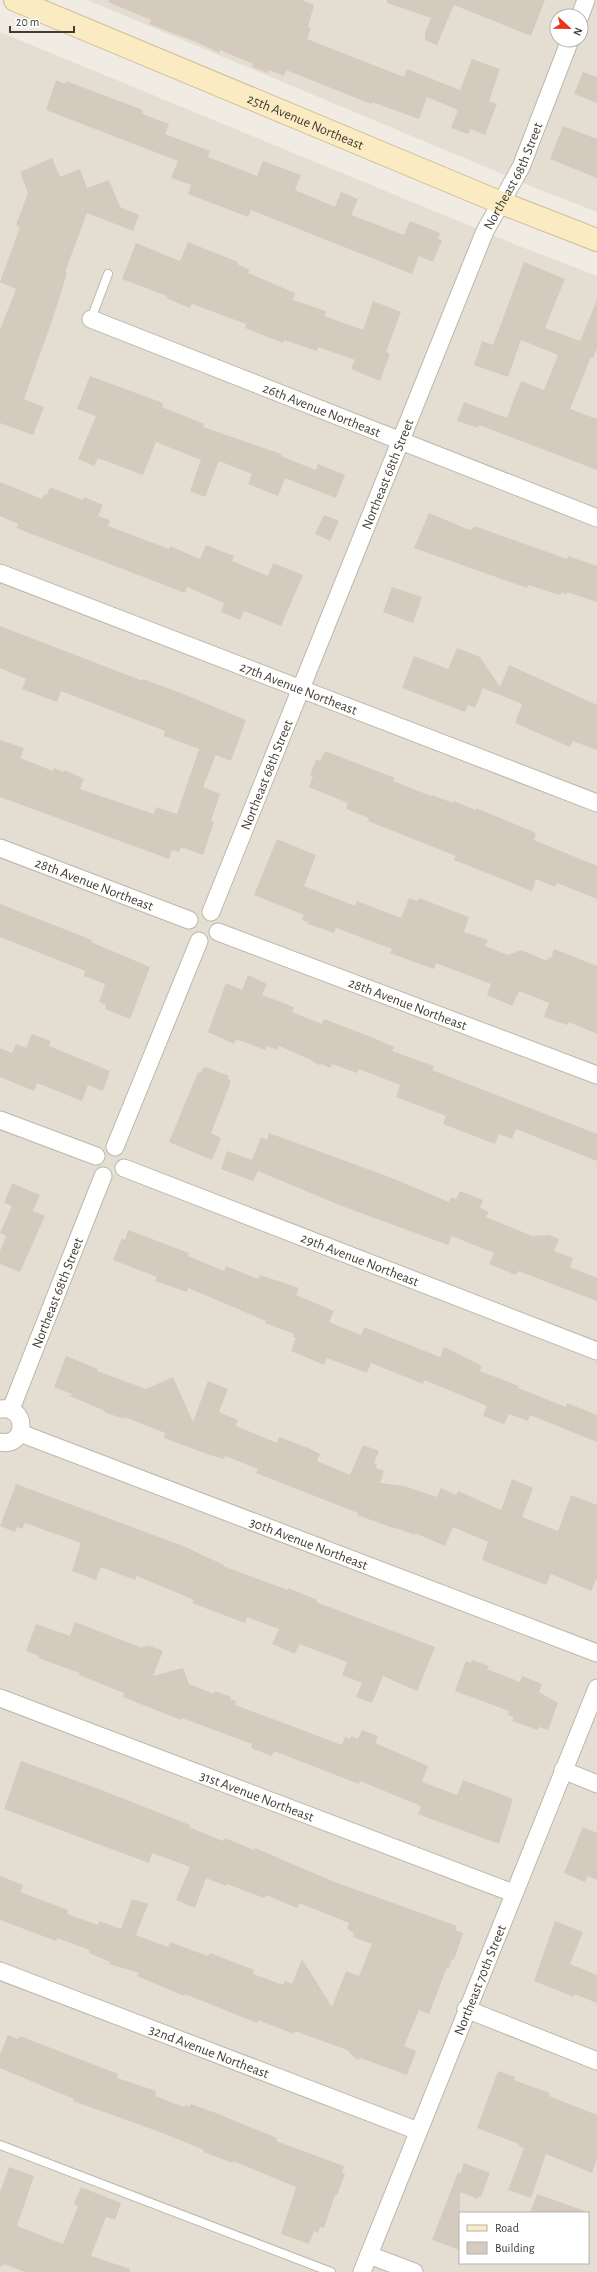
<svg xmlns="http://www.w3.org/2000/svg" width="597" height="2272" font-family="'Alegreya Sans',sans-serif">
<rect width="100%" height="100%" fill="#f1ece3"/>
<g fill="#e4ded2" fill-rule="evenodd">
<path d="M87 0H597V212L545 192ZM557 16H581V40H557Z"/>
<path d="M0 32 514 244 597 276V2272H0ZM460 2213H588V2263H460Z"/>
</g>
<g fill="#d4cabd">
<path d="M109 0H302L314 5 308 27 311 28 307 39 404 77 407 69 460 90 472 59 500 69 489 101 497 104 485 135 471 129 468 134 451 128 458 110 427 97 419 119 372 102 371 104 286 70 284 76 269 70 268 73 252 67 253 64 220 50 219 53 196 42 149 24 151 20 108 2Z"/>
<path d="M387 0H545L531 36 454 5 437 45 425 40V33L431 18 387 3Z"/>
<path d="M583 72 597 77V103L574 94Z"/>
<path d="M56 80 65 84 66 81 143 110 142 114 169 124 165 134 210 151 208 157 257 176 263 161 301 175 295 190 335 207 341 192 358 199 351 215 404 235 410 221 440 233 438 239 442 240 433 262 419 256 412 274 251 210 248 217 188 194 191 185 171 178 178 161 46 110Z"/>
<path d="M563 126 597 139V178L550 159Z"/>
<path d="M52 158 60 177 80 169 87 188 109 180 120 207 139 215 133 231 87 213 65 272 67 273 53 318 24 399 44 407 33 435 0 423V330L16 289 0 282 20 227 16 225 28 193 20 172Z"/>
<path d="M188 242 238 262 237 264 250 270 248 273 295 293 293 300 326 311 324 316 363 330 373 301 401 312 386 352 390 354 380 381 351 369 355 360 318 347 317 351 284 340 283 343 245 328 246 324 192 304 190 308 166 298 167 296 122 279 136 243 180 261Z"/>
<path d="M524 262 565 279 545 328 580 341 597 300V349L593 358 591 357 570 409 597 419V470L479 425 478 428 457 421 464 402 507 418 521 381 544 390 558 355 521 340 508 377 474 365 482 341 493 345Z"/>
<path d="M90 376 163 403 162 407 204 424 203 427 281 454V456L316 470 318 464 345 475 336 498 285 478 278 496 248 484 252 474 219 461 205 497 190 491 201 460 156 442 143 475 98 458 94 466 78 459 96 416 77 409Z"/>
<path d="M0 482 42 499 44 494 47 495 50 487 83 500 84 497 103 505 98 516 110 520 108 526 169 549 170 546 200 559 206 545 234 556 232 561 268 576 273 563 303 575 281 626 244 611 240 620 221 612 224 603 187 587 185 593 16 528 18 524 0 516Z"/>
<path d="M429 513 467 529 472 530 474 526 567 559 568 556 597 566V602L567 592V594L561 593 560 595 528 585 527 588 414 548Z"/>
<path d="M324 515 339 521 330 541 315 534Z"/>
<path d="M392 587 422 597 413 623 383 612Z"/>
<path d="M0 626 143 681V679L181 693 246 720 231 761 216 755 203 787 220 794 211 820 214 822 203 855 181 847 179 852 172 850 169 859 0 797V740L24 748 20 758 53 771 54 768 64 772 65 770 84 779 80 789 154 814 156 807 177 814 199 749 164 736 165 731 61 691 57 702 22 689 26 679 0 668Z"/>
<path d="M457 648 480 657 500 687 509 665 597 705V750L573 741 570 747 515 723 522 704 483 688 475 708 468 705 465 712 402 688 414 656 448 669Z"/>
<path d="M325 751 395 778 393 781 431 796 432 795 453 803 454 801 475 810 476 808 532 831 536 834 534 840 597 866V899L557 883 555 887 536 879 532 891 454 860 456 856 368 821 369 818 346 809 348 803 309 787 313 776 310 775 316 759 320 761Z"/>
<path d="M277 839 316 855 304 886 355 906 357 901 401 918 409 898 417 901 419 898 469 917 464 932 488 940 485 946 508 955 521 950 547 961 548 957 551 958 554 949 597 966V1034L569 1022 567 1025 544 1017 549 1003 519 991 512 1006 487 995 491 984 436 963 434 969 406 959 390 953 392 949 336 928 334 933 308 924V922L302 920 304 915 254 895Z"/>
<path d="M0 904 92 940 91 942 150 967 130 1019 105 1009 106 1005 99 1002 105 984 84 976 85 971 0 937Z"/>
<path d="M248 975 267 984 262 995 294 1007 292 1012 322 1024 324 1019 371 1037 394 1047 392 1051 434 1066 432 1070 597 1134V1161L516 1129 512 1139 499 1134 495 1144 443 1124 446 1116 396 1097 400 1085 359 1069 357 1073 332 1064 330 1068 322 1064 319 1065 309 1059 279 1046 277 1050 267 1046 265 1050 236 1039 234 1044 208 1032 226 983 242 990Z"/>
<path d="M32 1034 51 1041 49 1046 110 1071 103 1091 88 1085 82 1101 37 1083 34 1091 0 1077V1048L12 1053 16 1044 26 1048Z"/>
<path d="M206 1067 229 1076 228 1079 230 1080V1084L211 1133 221 1138 212 1160 169 1142 198 1072 201 1073 203 1068Z"/>
<path d="M269 1133 392 1178 449 1202 451 1197 456 1199 460 1191 483 1200 480 1208 489 1212 486 1217 532 1236 549 1235 559 1239 554 1251 573 1258 570 1267 597 1278V1301L518 1271 516 1275 489 1264 494 1253 452 1236 448 1245 342 1206 258 1171 253 1181 221 1169 227 1151 252 1160 261 1137 267 1140Z"/>
<path d="M12 1183 40 1195 33 1211 45 1216 20 1272 0 1264V1251L6 1236 0 1233 12 1206 4 1203Z"/>
<path d="M128 1230 189 1253 188 1256 224 1271 226 1266 258 1279 260 1275 299 1288 296 1295 334 1311 329 1322 361 1335 364 1327 440 1357 444 1347 482 1366 480 1371 519 1386 518 1388 566 1407 567 1403 597 1415V1442L530 1415 528 1421 509 1414 504 1424 483 1416 487 1406 424 1380 423 1384 371 1363 367 1373 327 1358 324 1365 291 1351 296 1338 293 1337 294 1334 265 1323 266 1321 188 1288 187 1292 155 1281 157 1277 113 1260 122 1238 125 1240Z"/>
<path d="M66 1356 98 1369 97 1371 146 1389 173 1377 193 1422 208 1381 228 1389 219 1412 238 1420 236 1426 277 1443 279 1437 308 1448 320 1454 317 1461 350 1475 363 1445 379 1451 374 1463 377 1464 376 1468 384 1471 380 1483 404 1486 437 1497 441 1488 456 1495 458 1491 501 1510 512 1479 533 1488 522 1517 558 1531 571 1495 597 1505V1578L591 1591 551 1574 546 1585 482 1560 488 1542 453 1527 445 1546 415 1533V1535L393 1527V1528L357 1515 358 1513 256 1473 258 1469 225 1456 224 1459 210 1455 164 1438 165 1433 125 1417 124 1419 104 1412 105 1411 70 1396 72 1394 54 1387Z"/>
<path d="M16 1484 183 1546 224 1565 223 1566 288 1590V1588L317 1600 316 1602 435 1647 417 1691 383 1676 372 1703 356 1697 362 1683 342 1675 347 1662 299 1644 295 1654 272 1644 279 1629 247 1617 245 1623 192 1603 194 1600 137 1576 135 1580 101 1567 96 1580 72 1571 81 1543 25 1523 22 1529 17 1527 15 1532 0 1526Z"/>
<path d="M75 1622 142 1648 143 1646 147 1647 148 1645 163 1651 153 1676 183 1668 189 1684 214 1694 215 1691 231 1697 230 1699 236 1701 235 1705 342 1745 345 1737 350 1739 351 1736 358 1739 362 1730 378 1736 375 1743 428 1766 422 1782 457 1795 463 1780 513 1799 499 1844 418 1814 421 1806 360 1781 359 1784 274 1751 272 1756 251 1748 252 1744 182 1718 181 1720 123 1697 124 1693 79 1675 80 1673 38 1658 39 1656 26 1651 36 1624 70 1636Z"/>
<path d="M472 1660 489 1666 487 1669 520 1682 522 1676 542 1684 539 1692 558 1703 548 1730 539 1727 538 1730 512 1721 514 1717 508 1715 509 1711 455 1691 466 1661 471 1663Z"/>
<path d="M21 1761 99 1789 190 1825 189 1827 223 1841 225 1838 254 1850 255 1848 332 1881 457 1926 455 1930 463 1933 454 1960 452 1959 449 1968 447 1967 429 2014 419 2010 404 2046 416 2051 407 2075 361 2058 357 2060 347 2050 295 2031 294 2034 258 2020 257 2023 185 1994 184 1996 137 1976 139 1973 109 1964 110 1962 89 1953 90 1950 57 1938 56 1941 0 1920V1876L23 1885 20 1892 68 1910 67 1914 98 1925 99 1921 121 1929 132 1899 148 1904 136 1935 168 1947 170 1942 208 1956 210 1953 254 1970 253 1974 283 1985 285 1981 292 1984 302 1959 332 2007 346 1971 359 1976 372 1944 353 1937 354 1934 347 1928 349 1923 299 1903 297 1908 266 1895 264 1898 227 1884 226 1886 206 1878 195 1908 176 1900 190 1867 152 1853 149 1863 4 1809Z"/>
<path d="M583 1827 597 1833V1880L587 1876 585 1882 564 1873Z"/>
<path d="M555 1921 583 1932 570 1964 597 1975V2003L574 1994V1997L534 1981Z"/>
<path d="M8 2035 18 2039 20 2036 118 2074 117 2078 156 2091 155 2096 184 2107 185 2105 190 2106 191 2104 216 2113 277 2138 276 2141 344 2166 342 2173 345 2174 337 2195H335L324 2228 320 2227 318 2233 314 2231 309 2244 281 2234 296 2187 233 2161V2163L203 2152 204 2150 160 2132 73 2101 74 2099 0 2068V2055Z"/>
<path d="M498 2071 515 2077 514 2080 550 2093 549 2096 597 2115V2159L592 2173 546 2154 531 2198 508 2190 524 2148 518 2146 519 2144 477 2128Z"/>
<path d="M464 2163 490 2173 481 2197 479 2196 478 2199 460 2192V2250L432 2240 458 2172 460 2174Z"/>
<path d="M9 2167 34 2176 17 2226 63 2244 78 2206 74 2204 81 2187 121 2203 115 2220 106 2217 91 2256 130 2269V2272H25L4 2264 3 2266H0V2192Z"/>
<path d="M537 2194 585 2211 584 2213H530Z"/>
</g>
<g fill="none" stroke-linecap="round" stroke-linejoin="round">
<defs>
<g id="lane">
<path d="M91 319 108 274"/>
<path d="M0 2145 331 2272"/>
</g>
<g id="street">
<path d="M580 16 586 0"/>
<path id="s1" d="M91 319 597 518"/>
<path id="s2" d="M0 573 597 803"/>
<path id="s3" d="M0 848 189 920"/>
<path id="s4" d="M211 912 485 231 521 167 570 40"/>
<path id="s5" d="M218 932 597 1075"/>
<path d="M0 1120 96 1156"/>
<path d="M115 1147 199 941"/>
<path id="s6" d="M124 1168 597 1351"/>
<path id="s7" d="M11 1409 103 1176"/>
<path id="s8" d="M20 1433 597 1653"/>
<path d="M0 1442C27 1448 29 1405 0 1409"/>
<path id="s9" d="M0 1698 513 1893"/>
<path d="M563 1770 597 1784"/>
<path id="s10" d="M0 1971 418 2131"/>
<path d="M466 2009 597 2061"/>
<path d="M369 2255 414 2272"/>
<path id="s11" d="M362 2272 597 1688"/>
</g>
<g id="secondary">
<path id="s12" d="M15 0 499 202 597 240"/>
</g>
</defs>
<use href="#lane" stroke="#beb6aa" stroke-width="10"/>
<use href="#street" stroke="#beb6aa" stroke-width="19"/>
<use href="#secondary" stroke="#cebd96" stroke-width="24"/>
<use href="#lane" stroke="#fff" stroke-width="8"/>
<use href="#street" stroke="#fff" stroke-width="17"/>
<use href="#secondary" stroke="#fbebc3" stroke-width="22"/>
</g>
<g text-anchor="middle" stroke-width="3.5" stroke-linejoin="round" paint-order="stroke">
<g font-size="14" fill="#423c34" stroke="#fff">
<text dy="5" stroke="none"><textPath href="#s12" startOffset="315">25th Avenue Northeast</textPath></text>
<text dy="5" stroke="none"><textPath href="#s4" startOffset="796">Northeast 68th Street</textPath></text>
<text dy="5" stroke="none"><textPath href="#s1" startOffset="248">26th Avenue Northeast</textPath></text>
<text dy="5" stroke="none"><textPath href="#s4" startOffset="472">Northeast 68th Street</textPath></text>
<text dy="5" stroke="none"><textPath href="#s2" startOffset="320">27th Avenue Northeast</textPath></text>
<text dy="5" stroke="none"><textPath href="#s4" startOffset="148">Northeast 68th Street</textPath></text>
<text dy="5" stroke="none"><textPath href="#s3" startOffset="101">28th Avenue Northeast</textPath></text>
<text dy="5" stroke="none"><textPath href="#s5" startOffset="203">28th Avenue Northeast</textPath></text>
<text dy="5" stroke="none"><textPath href="#s6" startOffset="253">29th Avenue Northeast</textPath></text>
<text dy="5" stroke="none"><textPath href="#s7" startOffset="125">Northeast 68th Street</textPath></text>
<text dy="5" stroke="none"><textPath href="#s8" startOffset="309">30th Avenue Northeast</textPath></text>
<text dy="5" stroke="none"><textPath href="#s9" startOffset="275">31st Avenue Northeast</textPath></text>
<text dy="5" stroke="none"><textPath href="#s11" startOffset="315">Northeast 70th Street</textPath></text>
<text dy="5" stroke="none"><textPath href="#s10" startOffset="224">32nd Avenue Northeast</textPath></text>
</g>
</g>
<rect x="459" y="2212" width="130" height="52" fill="#ffffff" stroke="#b3b1ae"/>
<rect x="467" y="2225" width="20" height="6" fill="#fbebc3" stroke="#b3b1ae"/>
<text x="495" y="2232" font-size="12" fill="#423c34">Road</text>
<rect x="467" y="2242" width="20" height="12" fill="#d4cabd" stroke="#b3b1ae"/>
<text x="495" y="2252" font-size="12" fill="#423c34">Building</text>
<g transform="translate(569 28) rotate(112)"><circle r="19" fill="#ffffff" stroke="#b3b1ae"/>
<path d="M0-3L7 15L0 10L-7 15Z" fill="#ec351f"/>
<text y="-6" font-size="11" font-weight="bold" text-anchor="middle" fill="#423c34">N</text>
</g>
<path d="M10 26v6h64v-6" fill="none" stroke="#423c34" stroke-width="2"/>
<text x="16" y="26" font-size="12" fill="#423c34" stroke="#ffffff" stroke-width="3" paint-order="stroke">20 m</text>
</svg>
